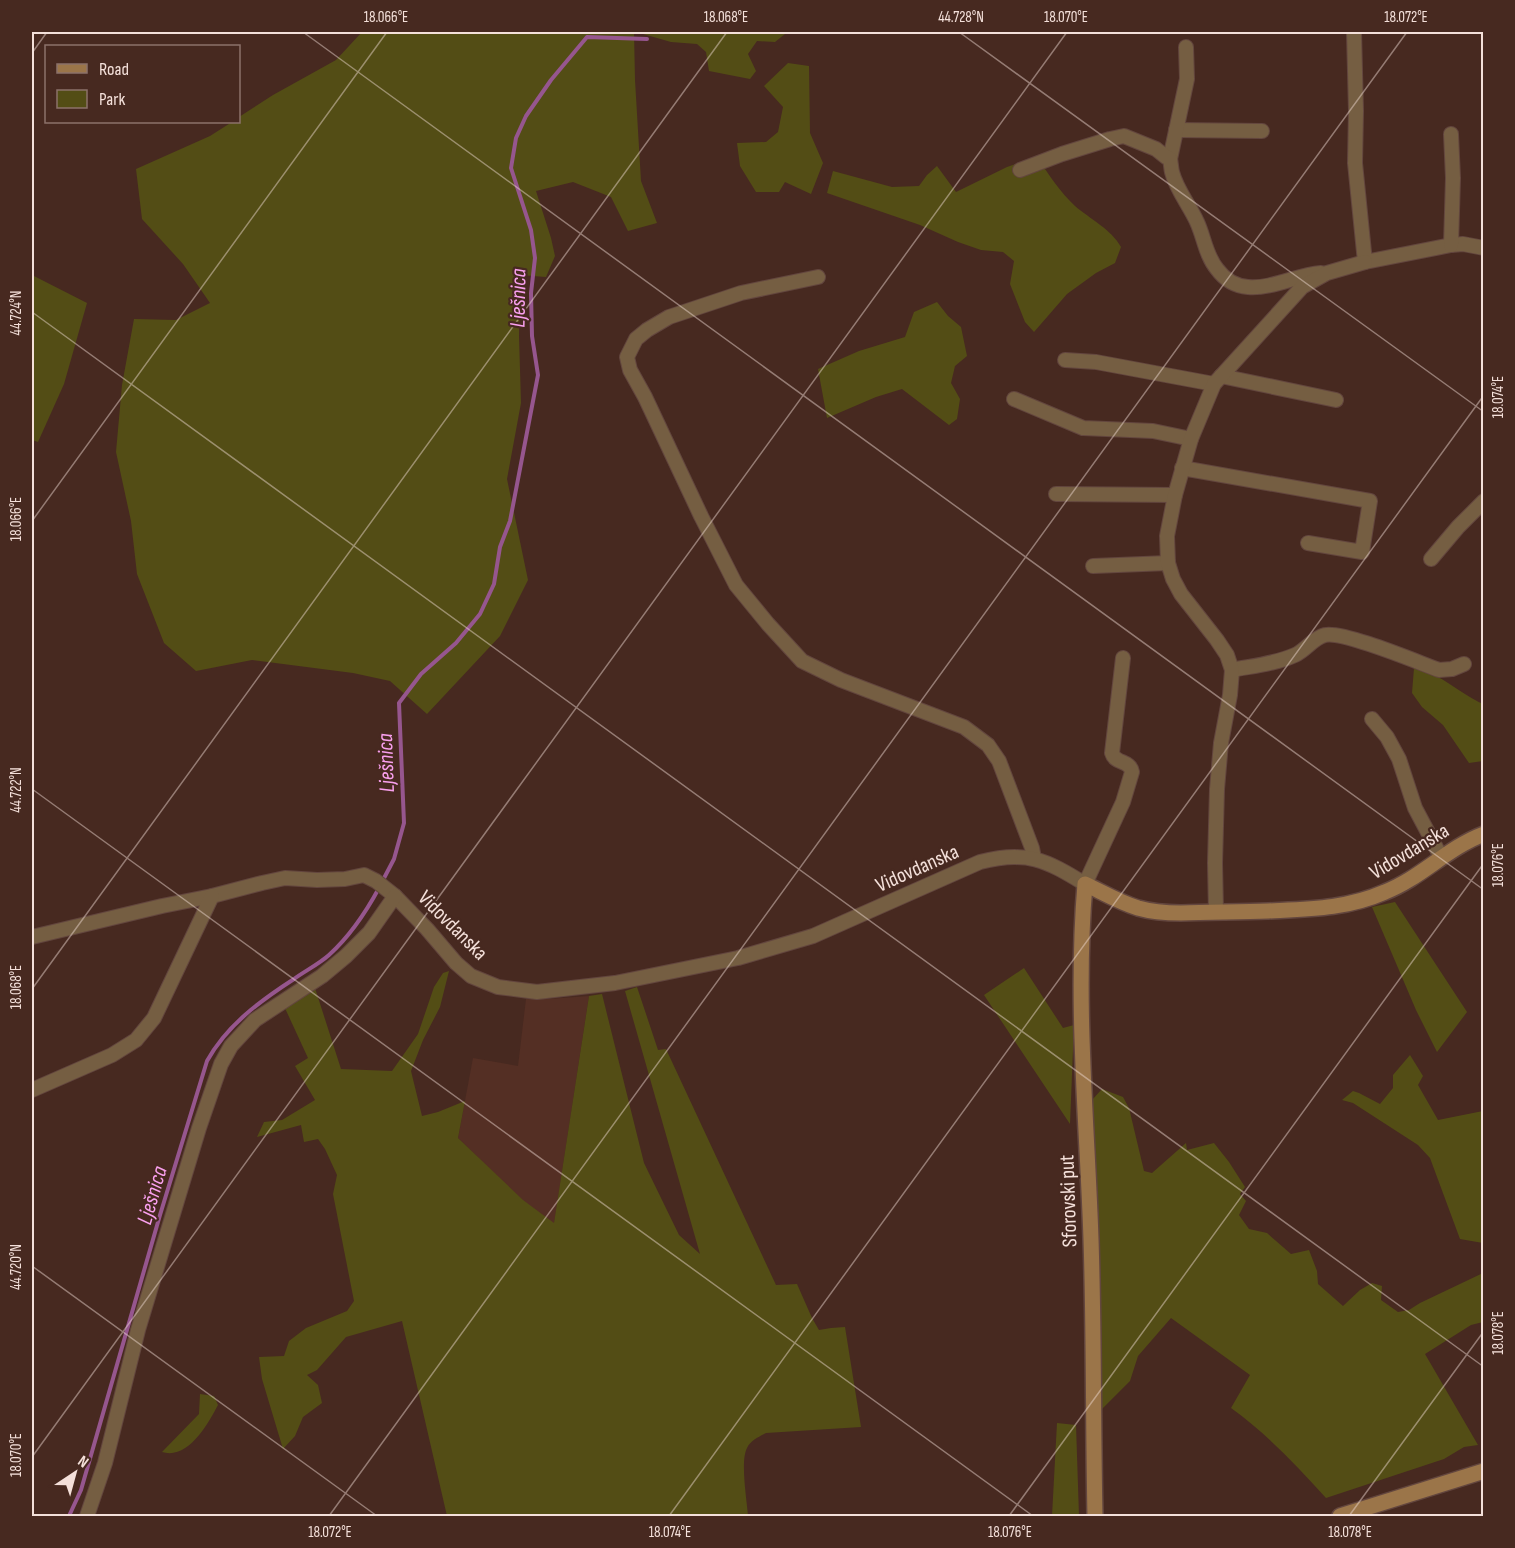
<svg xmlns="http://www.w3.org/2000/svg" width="1515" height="1548" font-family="'Sofia Sans Condensed',sans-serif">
<rect width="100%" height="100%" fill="#472920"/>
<path fill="#542f24" d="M589 996 554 1224 523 1201 458 1138 473 1058 518 1066 526 999H548Z"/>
<g fill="#534d15">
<path d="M362 32H634L635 80 641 181 657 223 628 231 611 197 573 182 536 191 551 238 555 256 546 277 520 275 519 336 521 403 507 479 528 580 500 636 427 714 390 681 353 673 252 660 196 671 164 643 137 574 131 521 116 452 122 385 134 319 176 320 210 303 183 264 142 219 136 169 210 136 232 122H238L239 117 273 95 336 60Z"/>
<path d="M636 32H785V34L775 42 757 41 748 54 756 71 750 79 709 71 706 52 697 44 671 42Z"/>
<path d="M788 63 809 66 810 133 823 163 811 194 785 182 779 192H756L740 166 737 143 766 142 778 132 783 107 764 86Z"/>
<path d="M1037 157C1049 175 1060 192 1075 206 1090 219 1111 229 1121 247L1115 263 1096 273 1067 294 1034 332 1025 322 1010 284 1014 261 1003 252 981 250 958 242 920 225 827 193 833 171 892 187 919 186 927 175 937 166 956 192 1007 167Z"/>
<path d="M32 275 87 303 64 384 38 442 32 440Z"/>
<path d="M937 302 948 316 961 327 967 356 955 366 951 383 960 399 957 419 949 425 902 389 876 397 827 418 818 369 859 351 905 337 914 312Z"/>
<path d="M1414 668C1444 675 1457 692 1483 704V761L1469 763 1443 725 1422 707 1412 693Z"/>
<path d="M1395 902 1467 1012 1437 1052 1416 1010 1372 907Z"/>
<path d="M1024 968 1063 1028 1074 1025 1070 1124 984 995Z"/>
<path d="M449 971 440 1007 423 1040 411 1071 422 1116 438 1112 465 1101 458 1138 523 1200 554 1223 589 996 602 994 644 1163 679 1235 700 1254 625 991 637 987 658 1050 666 1049 776 1285 797 1284 812 1318 819 1330 831 1328 845 1327 861 1427 766 1433C759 1437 751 1440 747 1448 740 1461 747 1501 748 1516H447L402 1321 346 1337 317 1370 307 1375 318 1385 322 1403 303 1417 295 1436 283 1449 262 1379 259 1357 284 1356 289 1341 306 1328 347 1311 354 1301 333 1194 337 1175 325 1149 318 1139 304 1142 301 1125 257 1137 264 1122 282 1120 315 1100 295 1066 308 1058 284 1006 315 988 341 1069 392 1071 418 1034 434 987 443 973Z"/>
<path d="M1410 1055 1423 1076 1418 1085 1438 1120 1483 1111V1243L1460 1239 1430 1158 1418 1145 1353 1103 1342 1100 1353 1091 1359 1093 1380 1104 1393 1088V1075Z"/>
<path d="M1102 1089 1123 1097 1129 1108 1144 1171 1152 1173 1186 1143 1187 1150 1214 1143 1229 1162 1245 1187 1240 1194 1246 1201 1239 1215 1249 1229 1267 1233 1291 1254 1309 1250 1317 1271 1318 1284 1343 1306 1360 1290 1372 1283 1382 1286 1381 1300 1398 1312 1409 1310 1420 1303 1483 1273V1322L1471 1325 1425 1354 1478 1445 1464 1447 1444 1459 1326 1498C1296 1465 1267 1434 1231 1408L1250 1375 1171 1318 1138 1356 1130 1381 1098 1413 1092 1100Z"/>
<path d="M200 1394 214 1396 218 1405C208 1424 188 1460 162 1452L199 1414Z"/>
<path d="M1057 1423 1076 1425 1079 1516H1052Z"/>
</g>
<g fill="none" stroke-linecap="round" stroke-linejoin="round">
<g stroke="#96568e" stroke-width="4">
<path d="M382 882 394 859 404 823 399 703 421 674 456 643 480 614 494 584 500 547 510 521 538 375 532 336 531 293 535 258 531 230 511 168 516 138 526 116 551 80 587 37 647 39"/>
<path d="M69 1516 81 1490 160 1215 207 1061C227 1025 260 1001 294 979 305 971 319 964 329 955 349 937 366 912 379 888"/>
</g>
<defs>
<g id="street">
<path d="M1354 32 1356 111 1355 163 1365 262 1451 245 1463 244 1484 248"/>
<path d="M1176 130 1262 131"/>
<path d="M1170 159 1187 79 1186 47"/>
<path d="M1020 170 1062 154 1110 139 1124 136 1156 149 1166 157 1170 159C1171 163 1171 168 1172 172 1176 189 1190 206 1197 222 1204 237 1206 256 1217 269 1225 280 1235 286 1248 287 1273 289 1296 275 1321 273"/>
<path d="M1451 245 1453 178 1451 134"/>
<path d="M818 277 741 293 669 317 647 330 636 339 627 357 630 370 645 397 701 516 736 585 768 624 802 661 841 680 964 727 988 745 999 761 1032 848 1034 858"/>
<path d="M1065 360 1096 362 1214 384"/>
<path d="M1221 376 1336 400"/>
<path d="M1014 399 1083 428 1153 431 1191 439"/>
<path d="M1182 468 1370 501 1362 552 1308 543"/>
<path d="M1056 494 1175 495"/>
<path d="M1431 559 1458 527 1484 501"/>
<path d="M1093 566 1168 563"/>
<path d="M1232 670C1252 666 1275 664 1295 655 1306 650 1313 638 1325 635 1344 631 1417 662 1439 670L1452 669 1464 664"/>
<path d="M1372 719 1387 737 1399 759 1415 808 1441 857"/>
<path d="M1216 912 1215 863 1217 789 1221 743 1230 695 1232 670 1227 655 1217 640 1181 594 1173 579 1168 563 1167 536 1175 495 1191 439 1214 384 1302 287 1327 273 1365 262"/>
<path d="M32 937 162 906 212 896 262 883 285 878 317 880 345 879 364 875 376 881 395 896 427 929 456 963 471 976 498 987 537 992 615 983 738 958 813 936 980 862C1027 850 1046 860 1085 884L1123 802 1132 772C1130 760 1115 764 1112 753L1123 658"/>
<path d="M32 1090 112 1055 136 1040 154 1018 212 896"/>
<path d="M87 1516 105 1463 138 1330 199 1128 221 1064 231 1046 255 1020 322 976 346 956 369 933 395 896"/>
</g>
<g id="secondary">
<path d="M1095 1516C1093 1424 1094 1331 1091 1239 1087 1121 1075 1002 1085 884 1102 892 1119 902 1138 908 1152 912 1166 913 1181 913 1210 912 1239 912 1268 911 1310 909 1346 909 1385 892 1421 878 1447 848 1484 834"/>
<path d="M1340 1516 1484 1471"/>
</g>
</defs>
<use href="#street" stroke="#63463e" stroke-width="16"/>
<use href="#secondary" stroke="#63463e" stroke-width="18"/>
<use href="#street" stroke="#755e42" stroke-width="14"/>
<use href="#secondary" stroke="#9b7549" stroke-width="15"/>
</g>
<path fill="none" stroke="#f4e0da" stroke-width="1.5" stroke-opacity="0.45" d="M303 32 1484 890M959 32 1484 412M32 53 47 32M32 312 1484 1367M32 521 387 32M32 789 1033 1516M32 989 727 32M32 1266 377 1516M32 1457 1067 32M329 1516 1407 32M669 1516 1484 395M1009 1516 1484 863M1349 1516 1484 1331"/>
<g text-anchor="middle" stroke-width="4.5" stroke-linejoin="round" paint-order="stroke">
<g font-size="21" fill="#f4e0da" stroke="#472920">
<text transform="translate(1409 851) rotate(-31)" y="7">Vidovdanska</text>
<text transform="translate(917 868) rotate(-24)" y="7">Vidovdanska</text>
<text transform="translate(453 925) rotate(45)" y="7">Vidovdanska</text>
<text transform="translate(1068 1201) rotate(-92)" y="7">Sforovski put</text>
</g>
<g font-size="22" font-style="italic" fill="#f9a0ee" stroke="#472920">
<text transform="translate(517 298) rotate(-89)" y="8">Lješnica</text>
<text transform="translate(385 763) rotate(-92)" y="8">Lješnica</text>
<text transform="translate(151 1195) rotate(-74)" y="8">Lješnica</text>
</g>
</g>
<rect width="1515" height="1548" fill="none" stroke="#472920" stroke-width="66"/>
<rect x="45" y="45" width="195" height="78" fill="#472920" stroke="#8c726a" stroke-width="1.5"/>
<rect x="57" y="64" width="30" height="9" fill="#9b7549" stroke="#8c726a" stroke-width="1.5"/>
<text x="99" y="75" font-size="18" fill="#f4e0da">Road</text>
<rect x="57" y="90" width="30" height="18" fill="#534d15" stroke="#8c726a" stroke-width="1.5"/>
<text x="99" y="105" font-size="18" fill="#f4e0da">Park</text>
<g transform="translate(75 1473) rotate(36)" stroke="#472920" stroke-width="4.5" paint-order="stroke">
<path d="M0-4.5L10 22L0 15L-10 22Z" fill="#f4e0da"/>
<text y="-9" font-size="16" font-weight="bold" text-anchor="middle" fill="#f4e0da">N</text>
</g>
<rect x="33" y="33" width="1449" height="1482" fill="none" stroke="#f4e0da" stroke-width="2"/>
<g font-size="15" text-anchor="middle" fill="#f4e0da">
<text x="386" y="22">18.066°E</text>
<text x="726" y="22">18.068°E</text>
<text x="961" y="22">44.728°N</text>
<text x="1066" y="22">18.070°E</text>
<text x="1406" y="22">18.072°E</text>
<text transform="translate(16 313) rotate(-90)" y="5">44.724°N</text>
<text transform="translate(1498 397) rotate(-90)" y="5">18.074°E</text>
<text transform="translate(16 519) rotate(-90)" y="5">18.066°E</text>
<text transform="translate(16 790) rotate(-90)" y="5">44.722°N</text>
<text transform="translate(1498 865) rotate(-90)" y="5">18.076°E</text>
<text transform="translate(16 987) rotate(-90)" y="5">18.068°E</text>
<text transform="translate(16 1267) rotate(-90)" y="5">44.720°N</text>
<text transform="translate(1498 1333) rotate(-90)" y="5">18.078°E</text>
<text transform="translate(16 1455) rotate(-90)" y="5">18.070°E</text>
<text x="330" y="1537">18.072°E</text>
<text x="670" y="1537">18.074°E</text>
<text x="1010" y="1537">18.076°E</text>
<text x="1350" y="1537">18.078°E</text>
</g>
</svg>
